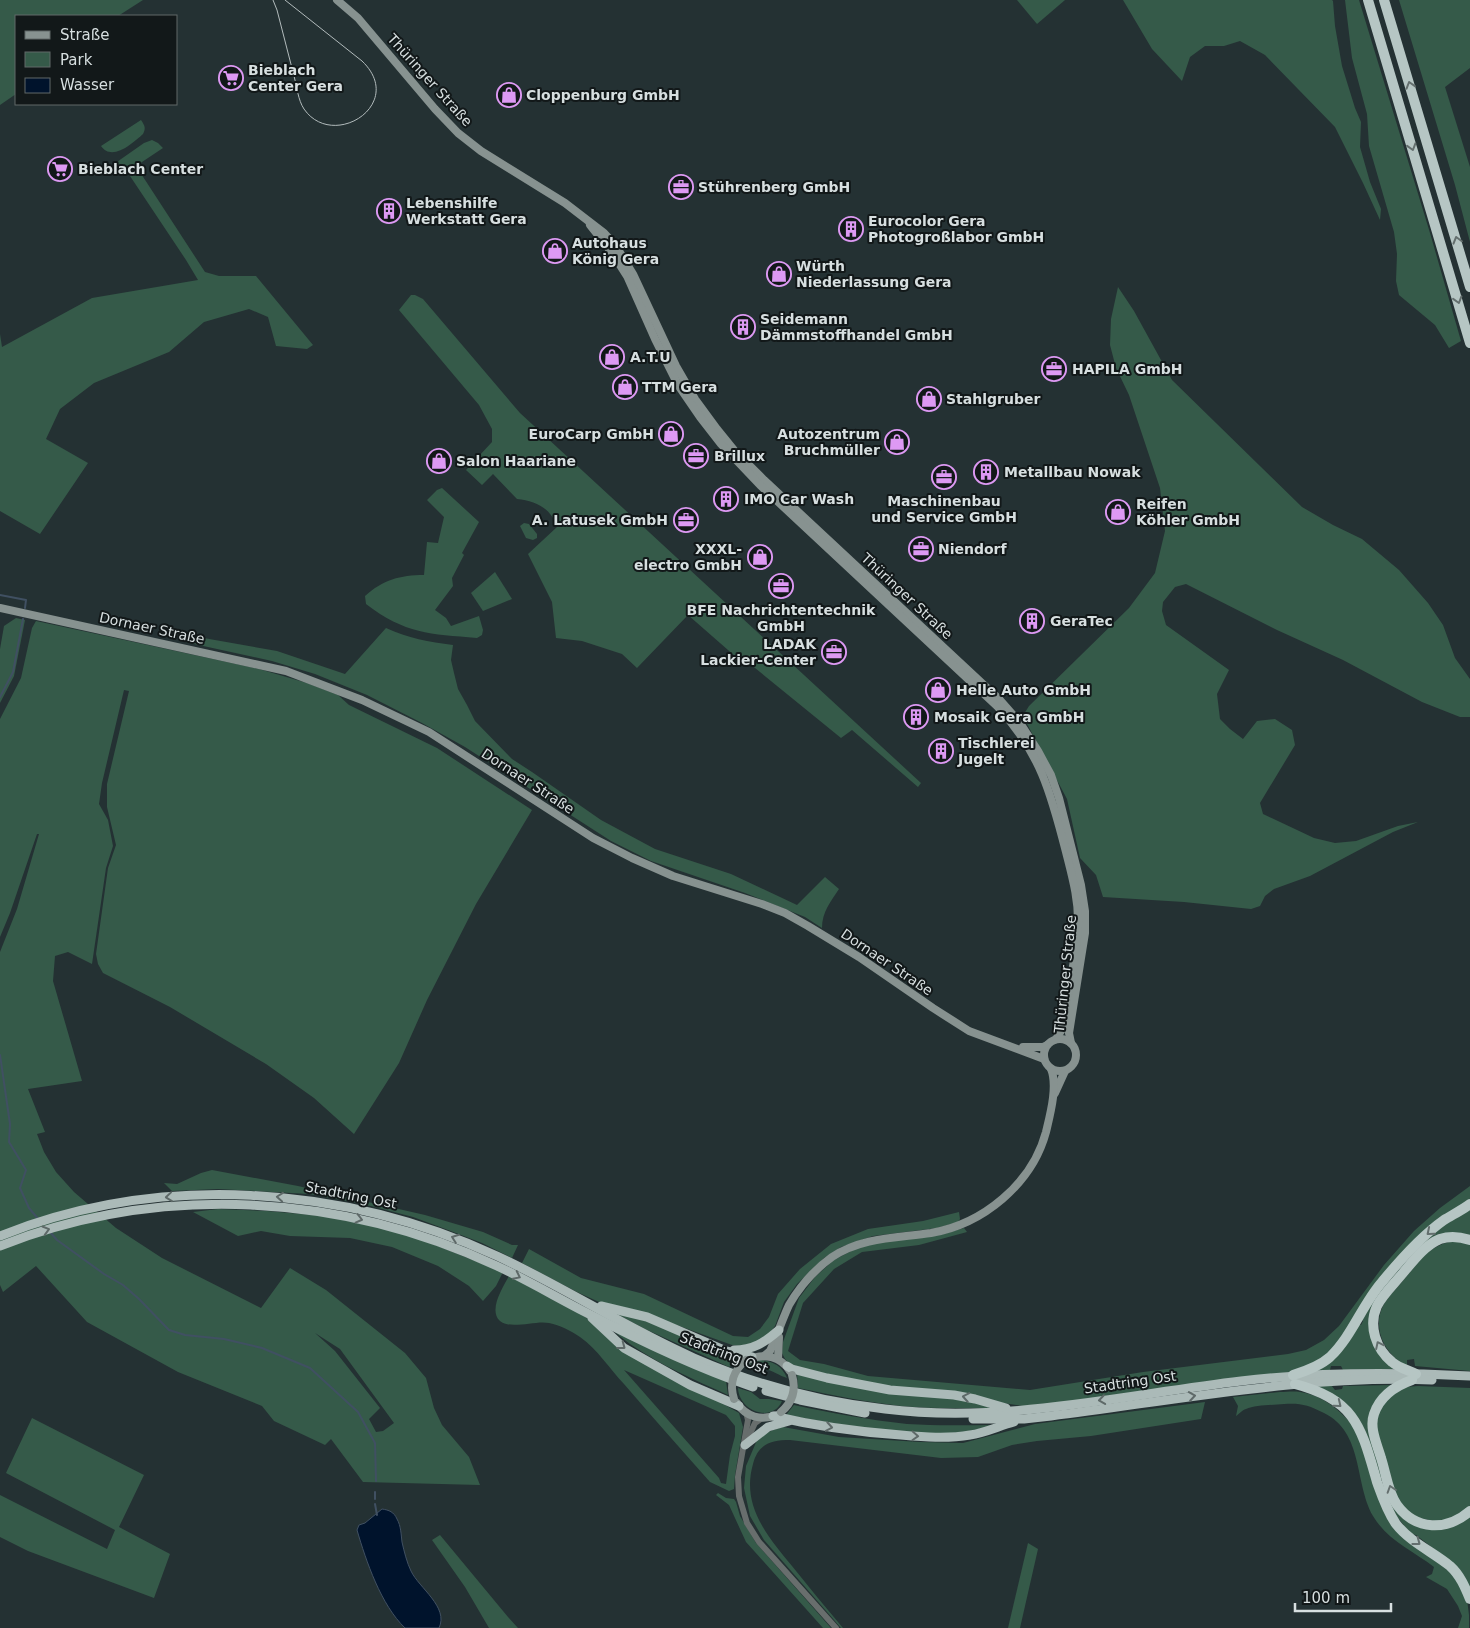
<svg xmlns="http://www.w3.org/2000/svg" width="1470" height="1628" font-family="'DejaVu Sans',sans-serif">
<rect width="100%" height="100%" fill="#243133"/>
<g fill="#355a49" fill-rule="evenodd">
<path d="M0 0H143L118 16H16V94L0 105Z"/>
<path d="M1017 0H1065L1037 24Z"/>
<path d="M1123 0H1332L1333 1 1335 26 1342 66 1355 108 1361 122 1360 147 1370 182 1381 209 1380 220 1363 183 1335 127 1265 55 1240 41 1224 46H1205L1190 57 1182 81 1152 49Z"/>
<path d="M1345 0H1359L1430 233 1461 341 1449 348 1435 325 1399 295 1396 281 1397 254 1394 232 1369 146 1367 114 1352 58Z"/>
<path d="M1399 0H1470V68L1445 87 1470 167V242L1455 185Z"/>
<path d="M141 120C145 126 146 128 143 134 133 143 112 162 101 146Z"/>
<path d="M152 140 158 143 163 148 136 166 205 272 219 276H256L313 345 307 349 276 346 268 317 249 309 204 322 169 352 94 383 60 409 46 439 88 463 40 534 0 511V334L2 347 92 298 198 280 186 260 124 167 112 174V168L114 164 144 143Z"/>
<path d="M1118 287 1134 311 1172 380 1302 507 1333 525 1362 539 1399 570 1428 603 1443 625 1455 658 1470 679V717H1460L1422 702 1343 660 1277 630 1186 584 1175 587 1163 602 1162 611 1166 625 1229 670 1217 694 1220 719 1230 729 1243 739 1257 721 1275 719 1292 730 1295 745 1260 803 1263 814 1314 838 1335 843 1356 841 1398 826 1418 822 1393 832 1310 876 1274 889 1265 896 1260 906 1251 909 1184 902 1103 897 1096 875 1080 858 1067 799 1026 722 1024 714 1029 706 1129 608 1155 573 1165 531 1160 488 1129 395 1116 368 1110 345 1111 319Z"/>
<path d="M411 295H415L423 299 520 413 921 783 918 787 852 730 841 738 739 655 736 657 688 615 637 668 622 654 582 641 556 638 552 602 528 554 557 527C551 508 536 501 517 499L493 474 482 485 466 470 492 442V429L479 405 399 310Z"/>
<path d="M442 488 479 522 462 553 464 555 452 578 453 586 435 610 446 618 451 626 479 616 483 630 482 635 477 638C430 634 405 634 366 604L365 596C383 580 400 575 424 575L427 542 438 543 444 517 427 500 437 490Z"/>
<path d="M524 523 529 524 537 534V538L533 540 526 538 520 526Z"/>
<path d="M495 572 512 599 483 611 471 593Z"/>
<path d="M16 618 25 620 14 676 0 703V649L4 626Z"/>
<path d="M36 621 259 669 307 683 338 695 349 705 437 748 532 810 476 904 427 1000 399 1063 354 1134 314 1098 266 1064 170 1007 103 973 98 964 96 954 108 868 116 845 107 807V784L129 691 124 690 102 783 99 804 108 820 113 846 106 868 92 964 68 952 55 956 53 981 82 1081 28 1089 45 1132 37 1134 44 1152 56 1172 74 1192 116 1228 162 1258 261 1308 290 1268 326 1290 405 1353 426 1378 434 1408 442 1425 469 1457 480 1485 363 1482 331 1439 325 1445 274 1421 262 1406 178 1372 87 1322 36 1266 3 1292 0 1285V952L17 909 39 834H37L10 913 0 937V719L21 678 32 628ZM315 1333 340 1349 394 1423 383 1431 376 1432 369 1419 380 1408 335 1351Z"/>
<path d="M386 628C408 638 429 642 453 645L451 660 454 673 458 689 467 705 475 721 512 759 532 772 601 820 655 849 731 874 797 905 825 877 839 889C831 901 822 912 822 928L805 917 745 893 651 861 611 841 465 747 422 723 367 695 315 674 272 661 185 642 190 637H198L277 651 345 674Z"/>
<path d="M212 1170 298 1186 425 1215 483 1232 512 1245H518L512 1258 482 1243 448 1230 413 1217 363 1204 309 1194 218 1189 172 1191 164 1183 177 1184 201 1173Z"/>
<path d="M1470 1186V1200L1438 1219 1335 1349 1323 1360 1292 1372 1197 1383 1052 1404 1023 1406 862 1382 822 1374 790 1364 785 1359 782 1353 783 1342 799 1298 815 1277 834 1260 855 1249 879 1242 940 1235 964 1228 967 1232 919 1245 862 1252 834 1269 803 1303 788 1351 800 1360 824 1364 868 1376 1030 1390 1143 1372 1288 1354 1306 1350 1324 1340 1339 1326 1384 1265 1414 1231 1440 1208Z"/>
<path d="M1470 1208V1237L1449 1234 1378 1298 1370 1324 1395 1369 1343 1370 1341 1366H1331L1330 1370 1316 1371C1337 1359 1349 1345 1359 1324L1361 1325 1363 1321 1361 1319 1368 1306 1423 1241 1437 1228Z"/>
<path d="M218 1209 267 1211 324 1216 405 1233 503 1272 496 1286 483 1301 469 1286 438 1266 392 1247 350 1238 290 1236 261 1231 238 1236 193 1212Z"/>
<path d="M959 1212 960 1219 958 1222 937 1228 873 1236 841 1247 824 1258 797 1284 784 1302 775 1326 768 1335 761 1341 741 1346 732 1345 635 1310 599 1302 577 1292 522 1263 529 1249 581 1278 644 1294 733 1336 748 1337 760 1329 769 1317 778 1294 800 1269 831 1244 868 1229 923 1221Z"/>
<path d="M1454 1241 1470 1244V1371L1415 1366 1414 1359 1407 1360V1366C1383 1354 1370 1324 1386 1301 1392 1292 1400 1285 1406 1277 1421 1259 1430 1245 1454 1241Z"/>
<path d="M509 1276 575 1310 588 1319 604 1335 739 1413 743 1427 735 1475 734 1489 729 1491 710 1482C681 1449 652 1417 624 1384 609 1368 598 1350 580 1337 571 1331 560 1325 549 1323 536 1320 511 1330 500 1321 488 1310 503 1287 509 1276ZM624 1370 726 1415 735 1426V1436L730 1455 726 1484 721 1483 719 1478Z"/>
<path d="M615 1313 639 1317 740 1357 729 1367 645 1329Z"/>
<path d="M609 1327 726 1381 728 1395C695 1380 660 1365 630 1344 623 1339 616 1333 609 1327Z"/>
<path d="M762 1360C774 1362 782 1366 787 1378 780 1376 771 1370 768 1370 761 1368 754 1368 747 1366L755 1361Z"/>
<path d="M797 1373 958 1399 978 1403 990 1408C960 1408 930 1409 901 1406 866 1402 832 1395 798 1388Z"/>
<path d="M1331 1385 1335 1390 1342 1389 1343 1386 1393 1385 1371 1413 1389 1496 1415 1525 1470 1515V1590L1447 1559 1416 1535 1411 1534 1393 1512 1362 1426 1315 1386Z"/>
<path d="M1418 1386 1470 1388V1507L1446 1523 1413 1517 1397 1499 1377 1437V1412L1389 1396 1406 1387Z"/>
<path d="M738 1388 751 1392 760 1399H769L782 1401C773 1423 739 1412 738 1388Z"/>
<path d="M1280 1392C1286 1392 1294 1391 1300 1392 1323 1395 1341 1411 1355 1428L1385 1511 1453 1574 1467 1599 1469 1615V1628H1458L1462 1616 1458 1606 1447 1589 1426 1577 1432 1574 1434 1567C1412 1550 1388 1541 1373 1516 1354 1482 1364 1433 1324 1413 1308 1405 1301 1403 1284 1404 1273 1405 1255 1405 1246 1409 1242 1410 1239 1414 1236 1416L1238 1406 1233 1397Z"/>
<path d="M1205 1402 1201 1419 1091 1436 1037 1441 1012 1445 978 1457 941 1458 790 1440C771 1440 758 1444 753 1464 749 1478 749 1491 753 1505 760 1528 777 1548 792 1566 809 1587 826 1608 843 1628H841L764 1540 750 1516 744 1488 746 1466 757 1440 764 1434 773 1430 783 1427 839 1437 920 1442 963 1443 1035 1424Z"/>
<path d="M794 1405C831 1413 869 1420 907 1424 937 1426 966 1425 995 1425L966 1432 936 1434 880 1430 830 1423 786 1415Z"/>
<path d="M32 1418 144 1475 119 1527 170 1554 154 1598 28 1551 0 1537V1495L107 1549 115 1530 6 1473Z"/>
<path d="M718 1493 726 1498 734 1499 736 1502 740 1516 756 1543 831 1628H823L746 1542 729 1505 716 1495Z"/>
<path d="M440 1535 508 1617 518 1628H489L465 1587 432 1540Z"/>
<path d="M1028 1543 1038 1549 1020 1628H1008Z"/>
</g>
<path fill="#00132c" stroke="#405062" d="M382 1509C389 1510 394 1512 397 1519 401 1526 401 1534 402 1542 404 1551 407 1563 411 1571 419 1588 449 1607 439 1628H405C381 1605 366 1561 357 1530L359 1525 365 1523Z"/>
<g fill="none" stroke-linecap="round" stroke-linejoin="round">
<g stroke="#405062" stroke-width="2">
<path d="M0 595 26 600 25 608"/>
<path d="M0 697 13 672 23 619"/>
<path d="M0 1055 10 1124 9 1142 26 1170 20 1188 29 1208 39 1220"/>
<path d="M50 1232 57 1240 104 1274 123 1285 139 1299 169 1330 185 1335 224 1339 262 1348 310 1368 358 1412 375 1443 376 1481"/>
<path d="M375 1492V1499"/>
<path d="M375 1504 377 1515"/>
</g>
<g stroke="#686e6d" stroke-width="6">
<path d="M746 1412 748 1420 738 1477 739 1496 747 1523 759 1542 836 1628"/>
<path d="M747 1440 755 1423 762 1418"/>
</g>
<g stroke="#879290" stroke-width="8">
<path d="M337 0 358 18 435 109 458 133 481 151 565 203 604 233 616 246 633 274 676 366 695 399 717 429 734 450 764 480 1000 700 1020 723 1038 751 1051 775 1059 798 1081 885 1085 911V933L1069 1033 1071 1043"/>
<path d="M590 225 613 254 627 276 655 339 678 385 700 417 721 444 760 485 997 706C1040 752 1051 793 1066 852 1072 876 1079 900 1078 926 1076 961 1067 996 1061 1031L1056 1039"/>
<path d="M0 608 286 671 362 700 429 732 593 838 632 858 673 876 762 904 785 913 808 926 859 957 933 1008 969 1031 1044 1059"/>
<circle cx="1060" cy="1055" r="16"/>
<path d="M1023 1047H1043L1047 1045"/>
<path d="M1055 1093 1065 1071"/>
<path d="M764 1356 770 1351C777 1336 782 1320 789 1305 800 1286 814 1270 832 1257 862 1237 897 1238 931 1233 983 1224 1032 1184 1046 1132 1050 1115 1058 1086 1051 1069"/>
<path d="M778 1359 779 1337"/>
<path d="M748 1360C764 1352 781 1357 790 1371"/>
<path d="M737 1403C746 1417 761 1421 777 1415"/>
</g>
<g stroke="#abbab8" stroke-width="9">
<path d="M0 1236C160 1172 343 1185 497 1256 564 1287 626 1328 694 1358 754 1384 820 1402 885 1409 1004 1424 1123 1395 1241 1381 1317 1372 1394 1372 1470 1376"/>
<path d="M0 1246C160 1183 342 1193 497 1266 527 1280 556 1297 585 1312 640 1341 695 1367 753 1387"/>
<path d="M601 1306 647 1317 726 1351 752 1357"/>
<path d="M592 1318 624 1348 690 1385 739 1406"/>
<path d="M734 1350C753 1350 764 1343 779 1330"/>
<path d="M787 1366 792 1369 827 1378 890 1390 954 1395 975 1399 1006 1408"/>
<path d="M766 1391 800 1400 865 1413"/>
<path d="M773 1416C815 1426 858 1432 901 1435 924 1437 947 1439 970 1435 985 1433 999 1426 1014 1422"/>
<path d="M973 1419H1024L1051 1416C1178 1400 1304 1375 1432 1380"/>
<path d="M745 1445 768 1427 789 1421"/>
</g>
<g stroke="#b6c6c4" stroke-width="10">
<path d="M1368 0 1470 343"/>
<path d="M1384 0 1470 287"/>
<path d="M1416 1374C1408 1370 1399 1368 1392 1362 1376 1349 1368 1326 1377 1306 1383 1294 1395 1283 1403 1273 1413 1261 1425 1245 1440 1239 1449 1236 1461 1237 1470 1240"/>
<path d="M1293 1375C1306 1371 1320 1366 1330 1357 1352 1336 1362 1305 1382 1282 1400 1260 1420 1237 1444 1220 1452 1215 1462 1210 1470 1204"/>
<path d="M1412 1380C1395 1386 1380 1396 1374 1414 1369 1428 1377 1444 1381 1458 1386 1473 1388 1493 1397 1505 1416 1531 1447 1531 1470 1511"/>
<path d="M1295 1384C1356 1400 1361 1427 1377 1482 1382 1496 1387 1511 1396 1524 1410 1542 1433 1552 1450 1566 1460 1575 1465 1587 1470 1599"/>
</g>
<path stroke="#b2bbbc" stroke-width="1" d="M273 0 277 10C283 32 288 54 294 76 297 87 298 100 304 109 333 151 407 104 362 61L285 0"/>
<g stroke="#879290" stroke-width="8">
<path d="M734 1399C729 1383 733 1371 746 1360"/>
<path d="M781 1412C793 1402 796 1389 792 1375"/>
</g>
</g>
<defs><path id="oneway-chevron" d="M-2-3.5L2.5 0L-2 3.5" fill="none" stroke-width="1.6" stroke-linecap="round" stroke-linejoin="round" transform="scale(1.25)"/></defs>
<g stroke="#646f6e">
<use href="#oneway-chevron" transform="translate(1410 85) rotate(-107)"/>
<use href="#oneway-chevron" transform="translate(1412 147) rotate(73)"/>
<use href="#oneway-chevron" transform="translate(1457 240) rotate(-106)"/>
<use href="#oneway-chevron" transform="translate(1458 300) rotate(73)"/>
<use href="#oneway-chevron" transform="translate(1430 1232) rotate(140)"/>
<use href="#oneway-chevron" transform="translate(1379 1345) rotate(-116)"/>
<use href="#oneway-chevron" transform="translate(1338 1404) rotate(39)"/>
<use href="#oneway-chevron" transform="translate(1391 1489) rotate(-108)"/>
<use href="#oneway-chevron" transform="translate(1417 1542) rotate(37)"/>
</g>
<g stroke="#5e6968">
<use href="#oneway-chevron" transform="translate(169 1197) rotate(174)"/>
<use href="#oneway-chevron" transform="translate(280 1197) rotate(-175)"/>
<use href="#oneway-chevron" transform="translate(359 1219) rotate(14)"/>
<use href="#oneway-chevron" transform="translate(46 1230) rotate(-16)"/>
<use href="#oneway-chevron" transform="translate(455 1238) rotate(-160)"/>
<use href="#oneway-chevron" transform="translate(517 1276) rotate(26)"/>
<use href="#oneway-chevron" transform="translate(622 1346) rotate(37)"/>
<use href="#oneway-chevron" transform="translate(1192 1396) rotate(-8)"/>
<use href="#oneway-chevron" transform="translate(966 1397) rotate(-170)"/>
<use href="#oneway-chevron" transform="translate(1102 1400) rotate(172)"/>
<use href="#oneway-chevron" transform="translate(829 1427) rotate(10)"/>
<use href="#oneway-chevron" transform="translate(915 1436) rotate(3)"/>
</g>
<defs>
<symbol id="supermarket-ring" viewBox="-11 -11 22 22"><circle r="9.5" fill="#121819" stroke="#dd99f3" stroke-width="1.5"/><path d="M-6-5.5h2.5l.6 2H6L4.5 2H-2.5L-4.4-4H-6ZM-1.5 3.2a1.3 1.3 0 1 0 .1 0ZM3 3.2a1.3 1.3 0 1 0 .1 0Z" fill="#dd99f3"/></symbol>
<symbol id="shop-ring" viewBox="-11 -11 22 22"><circle r="9.5" fill="#121819" stroke="#dd99f3" stroke-width="1.5"/><path d="M-5-2.5h2.3a2.7 3.5 0 0 1 5.4 0H5L5.5 6h-11ZM-1.5-2.5h3a1.5 2.3 0 0 0-3 0Z" fill="#dd99f3"/></symbol>
<symbol id="office-ring" viewBox="-11 -11 22 22"><circle r="9.5" fill="#121819" stroke="#dd99f3" stroke-width="1.5"/><path d="M-6-3h4V-5.5h4V-3h4V5H-6ZM-1-4.5V-3h2v-1.5ZM-6 0V1H6V0Z" fill="#dd99f3"/></symbol>
<symbol id="building-ring" viewBox="-11 -11 22 22"><circle r="9.5" fill="#121819" stroke="#dd99f3" stroke-width="1.5"/><path d="M-4-6H4V6H1V3H-1V6H-4ZM-2.5-4.3h1.7v1.8h-1.7ZM.8-4.3h1.7v1.8H.8ZM-2.5-1h1.7V.8h-1.7ZM.8-1h1.7V.8H.8Z" fill="#dd99f3"/></symbol>
</defs>
<g fill-rule="evenodd">
<use href="#supermarket-ring" x="217" y="64" width="28" height="28"/>
<use href="#shop-ring" x="495" y="81" width="28" height="28"/>
<use href="#supermarket-ring" x="46" y="155" width="28" height="28"/>
<use href="#office-ring" x="667" y="173" width="28" height="28"/>
<use href="#building-ring" x="375" y="197" width="28" height="28"/>
<use href="#building-ring" x="837" y="215" width="28" height="28"/>
<use href="#shop-ring" x="541" y="237" width="28" height="28"/>
<use href="#shop-ring" x="765" y="260" width="28" height="28"/>
<use href="#building-ring" x="729" y="313" width="28" height="28"/>
<use href="#shop-ring" x="598" y="343" width="28" height="28"/>
<use href="#office-ring" x="1040" y="355" width="28" height="28"/>
<use href="#shop-ring" x="611" y="373" width="28" height="28"/>
<use href="#shop-ring" x="915" y="385" width="28" height="28"/>
<use href="#shop-ring" x="657" y="420" width="28" height="28"/>
<use href="#shop-ring" x="883" y="428" width="28" height="28"/>
<use href="#office-ring" x="682" y="442" width="28" height="28"/>
<use href="#shop-ring" x="425" y="447" width="28" height="28"/>
<use href="#building-ring" x="972" y="458" width="28" height="28"/>
<use href="#office-ring" x="930" y="463" width="28" height="28"/>
<use href="#building-ring" x="712" y="485" width="28" height="28"/>
<use href="#shop-ring" x="1104" y="498" width="28" height="28"/>
<use href="#office-ring" x="672" y="506" width="28" height="28"/>
<use href="#office-ring" x="907" y="535" width="28" height="28"/>
<use href="#shop-ring" x="746" y="543" width="28" height="28"/>
<use href="#office-ring" x="767" y="572" width="28" height="28"/>
<use href="#building-ring" x="1018" y="607" width="28" height="28"/>
<use href="#office-ring" x="820" y="638" width="28" height="28"/>
<use href="#shop-ring" x="924" y="676" width="28" height="28"/>
<use href="#building-ring" x="902" y="703" width="28" height="28"/>
<use href="#building-ring" x="927" y="737" width="28" height="28"/>
</g>
<g text-anchor="middle" stroke-width="4" stroke-linejoin="round" paint-order="stroke">
<g font-size="14" font-weight="bold" fill="#d7dfe0" stroke="#121819" text-anchor="start">
<text x="248" y="75">Bieblach<tspan x="248" dy="16">Center Gera</tspan></text>
<text x="526" y="100">Cloppenburg GmbH</text>
<text x="78" y="174">Bieblach Center</text>
<text x="698" y="192">Stührenberg GmbH</text>
<text x="406" y="208">Lebenshilfe<tspan x="406" dy="16">Werkstatt Gera</tspan></text>
<text x="868" y="226">Eurocolor Gera<tspan x="868" dy="16">Photogroßlabor GmbH</tspan></text>
<text x="572" y="248">Autohaus<tspan x="572" dy="16">König Gera</tspan></text>
<text x="796" y="271">Würth<tspan x="796" dy="16">Niederlassung Gera</tspan></text>
<text x="760" y="324">Seidemann<tspan x="760" dy="16">Dämmstoffhandel GmbH</tspan></text>
<text x="630" y="362">A.T.U</text>
<text x="1072" y="374">HAPILA GmbH</text>
<text x="642" y="392">TTM Gera</text>
<text x="946" y="404">Stahlgruber</text>
<text x="654" y="439" text-anchor="end">EuroCarp GmbH</text>
<text x="880" y="439" text-anchor="end">Autozentrum<tspan x="880" dy="16">Bruchmüller</tspan></text>
<text x="714" y="461">Brillux</text>
<text x="456" y="466">Salon Haariane</text>
<text x="1004" y="477">Metallbau Nowak</text>
<text x="744" y="504">IMO Car Wash</text>
<text x="944" y="506" text-anchor="middle">Maschinenbau<tspan x="944" dy="16">und Service GmbH</tspan></text>
<text x="1136" y="509">Reifen<tspan x="1136" dy="16">Köhler GmbH</tspan></text>
<text x="668" y="525" text-anchor="end">A. Latusek GmbH</text>
<text x="742" y="554" text-anchor="end">XXXL-<tspan x="742" dy="16">electro GmbH</tspan></text>
<text x="938" y="554">Niendorf</text>
<text x="781" y="615" text-anchor="middle">BFE Nachrichtentechnik<tspan x="781" dy="16">GmbH</tspan></text>
<text x="1050" y="626">GeraTec</text>
<text x="816" y="649" text-anchor="end">LADAK<tspan x="816" dy="16">Lackier-Center</tspan></text>
<text x="956" y="695">Helle Auto GmbH</text>
<text x="934" y="722">Mosaik Gera GmbH</text>
<text x="958" y="748">Tischlerei<tspan x="958" dy="16">Jugelt</tspan></text>
</g>
<g font-size="14" fill="#d7dfe0" stroke="#121819">
<text transform="translate(430 80) rotate(48)" y="5">Thüringer Straße</text>
<text transform="translate(907 596) rotate(43)" y="5">Thüringer Straße</text>
<text transform="translate(152 628) rotate(12)" y="5">Dornaer Straße</text>
<text transform="translate(528 781) rotate(33)" y="5">Dornaer Straße</text>
<text transform="translate(887 962) rotate(34)" y="5">Dornaer Straße</text>
<text transform="translate(1065 974) rotate(-84)" y="5">Thüringer Straße</text>
<text transform="translate(351 1195) rotate(11)" y="5">Stadtring Ost</text>
<text transform="translate(724 1353) rotate(21)" y="5">Stadtring Ost</text>
<text transform="translate(1130 1382) rotate(-8)" y="5">Stadtring Ost</text>
</g>
</g>
<rect x="15" y="15" width="162" height="90" fill="#121819" stroke="#616869"/>
<rect x="25" y="31" width="25" height="8" fill="#879290" stroke="#616869"/>
<text x="60" y="40" font-size="15" fill="#d7dfe0">Straße</text>
<rect x="25" y="52" width="25" height="15" fill="#355a49" stroke="#616869"/>
<text x="60" y="65" font-size="15" fill="#d7dfe0">Park</text>
<rect x="25" y="78" width="25" height="15" fill="#00132c" stroke="#616869"/>
<text x="60" y="90" font-size="15" fill="#d7dfe0">Wasser</text>
<path d="M1295 1603v8h96v-8" fill="none" stroke="#d7dfe0" stroke-width="2.5"/>
<text x="1302" y="1603" font-size="15" fill="#d7dfe0" stroke="#121819" stroke-width="4" paint-order="stroke">100 m</text>
</svg>
